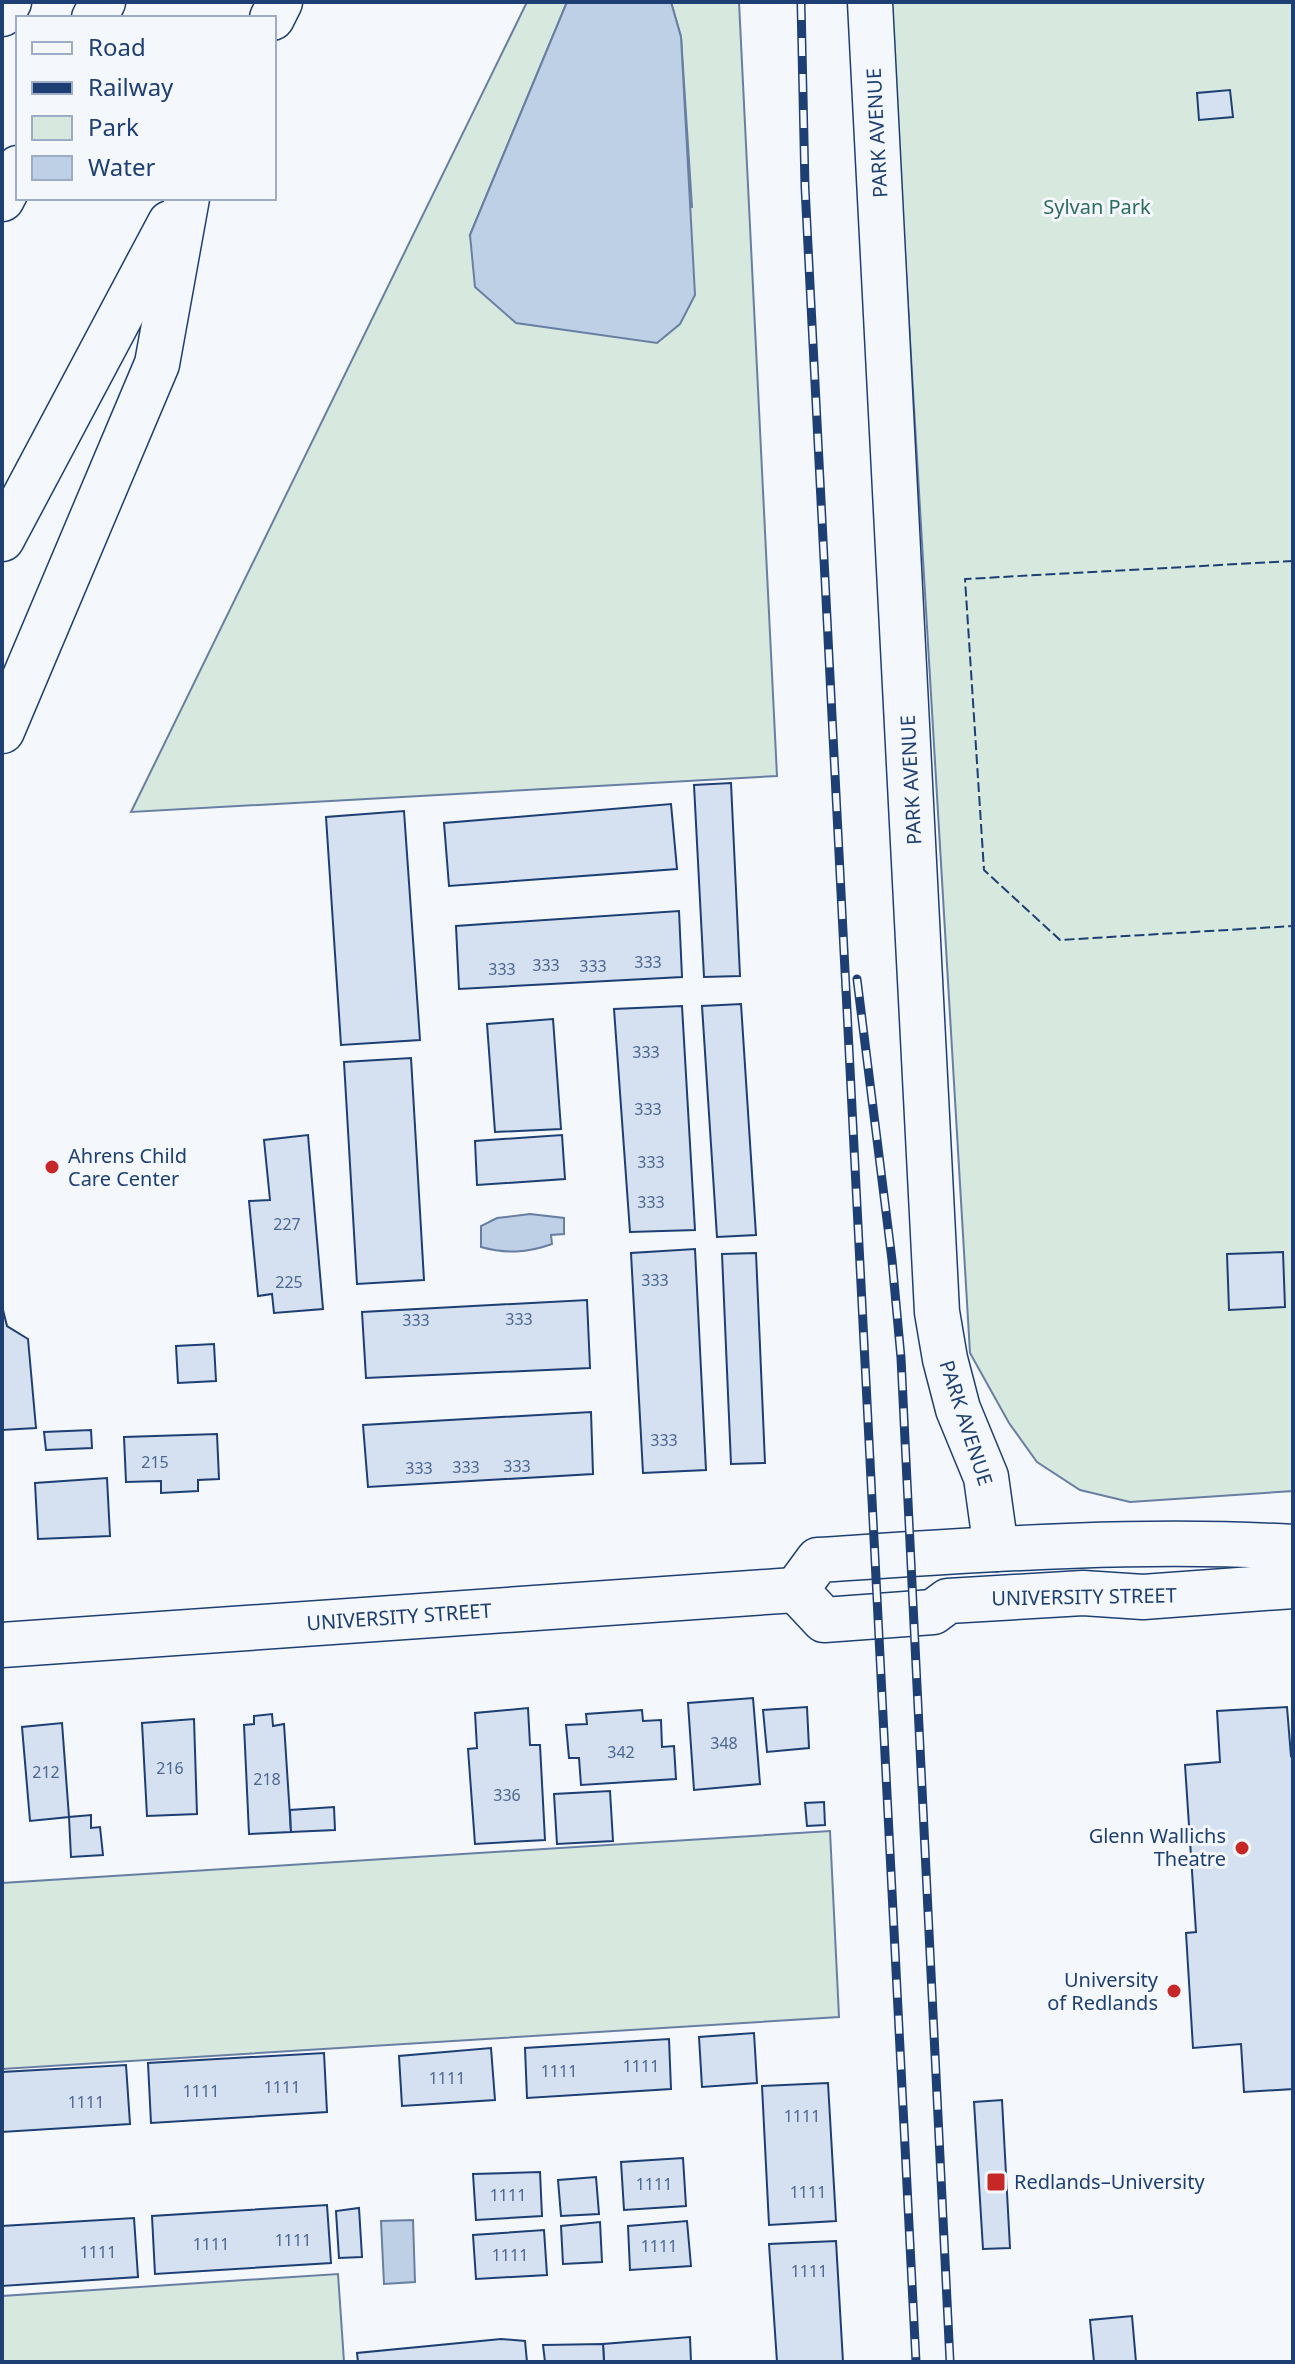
<svg xmlns="http://www.w3.org/2000/svg" width="1295" height="2364" font-family="'Noto Sans',sans-serif">
<rect width="100%" height="100%" fill="#f4f7fb"/>
<g fill="#d7e8df" stroke="#687fa3" stroke-width="2">
<path d="M527 2H567L470 235 692 207 681 37 671 2H739L777 776 131 812Z"/>
<path d="M890 2H1293V1491L1130 1502 1080 1490 1037 1462 1009 1423 970 1353Z"/>
<path d="M830 1831 839 2017 2 2069V1883Z"/>
<path d="M338 2274 344 2362H2V2296Z"/>
</g>
<g fill="#bed0e5" stroke="#687fa3" stroke-width="2">
<path d="M567 2H671L681 37 695 295 680 324 657 343 516 323 475 287 470 235Z"/>
<path d="M530 1214 564 1218V1234L551 1235 552 1244C527 1253 506 1254 481 1247V1226L497 1218Z"/>
<path d="M413 2220 415 2282 384 2284 381 2221Z"/>
</g>
<g fill="#d5e0f0" stroke="#1d3f73" stroke-width="2">
<path d="M1230 90 1233 117 1199 120 1197 93Z"/>
<path d="M731 783 740 976 704 977 694 785Z"/>
<path d="M671 804 677 869 449 886 444 823Z"/>
<path d="M404 811 420 1040 341 1045 326 817Z"/>
<path d="M679 911 682 977 459 989 456 926Z"/>
<path d="M741 1004 756 1235 717 1237 702 1006Z"/>
<path d="M682 1006 695 1230 630 1232 614 1009Z"/>
<path d="M553 1019 561 1129 495 1132 487 1024Z"/>
<path d="M411 1058 424 1280 357 1284 344 1062Z"/>
<path d="M308 1135 323 1309 274 1313 272 1294 258 1296 249 1201 270 1200 264 1140Z"/>
<path d="M562 1135 565 1179 477 1185 475 1141Z"/>
<path d="M695 1249 706 1470 643 1473 631 1253Z"/>
<path d="M1283 1252 1285 1307 1229 1310 1227 1254Z"/>
<path d="M756 1253 765 1463 731 1464 722 1254Z"/>
<path d="M587 1300 590 1368 366 1378 362 1312Z"/>
<path d="M2 1306 7 1326 28 1339 36 1428 2 1430Z"/>
<path d="M214 1344 216 1381 178 1383 176 1346Z"/>
<path d="M591 1412 593 1474 368 1487 363 1425Z"/>
<path d="M91 1430 92 1448 46 1450 44 1432Z"/>
<path d="M217 1434 219 1479 198 1480V1491L161 1493V1481L126 1482 124 1437Z"/>
<path d="M107 1478 110 1536 38 1539 35 1483Z"/>
<path d="M753 1698 760 1784 694 1790 688 1703Z"/>
<path d="M807 1707 809 1748 767 1752 763 1710Z"/>
<path d="M1287 1707 1291 1756 1293 1755V2089L1244 2092 1241 2044 1193 2048 1186 1933 1196 1932 1185 1765 1220 1762 1217 1711Z"/>
<path d="M528 1708 530 1745H540L545 1840 475 1844 468 1749 477 1748 475 1713Z"/>
<path d="M642 1710 643 1721 661 1720 662 1747 674 1746 676 1779 581 1785 579 1758H569L566 1725 587 1724 586 1714Z"/>
<path d="M272 1714 273 1726 284 1724 291 1832 249 1834 244 1725 254 1724V1716Z"/>
<path d="M194 1719 197 1814 147 1816 142 1723Z"/>
<path d="M62 1723 69 1817 30 1821 22 1727Z"/>
<path d="M610 1791 613 1841 557 1844 554 1794Z"/>
<path d="M824 1802 825 1825 807 1826 805 1803Z"/>
<path d="M334 1807 335 1830 291 1832 290 1810Z"/>
<path d="M91 1815V1828L100 1827 103 1855 71 1857 69 1817Z"/>
<path d="M754 2033 757 2083 702 2087 699 2037Z"/>
<path d="M669 2039 671 2089 527 2098 525 2048Z"/>
<path d="M491 2048 495 2100 402 2106 399 2056Z"/>
<path d="M324 2053 327 2112 151 2123 148 2063Z"/>
<path d="M126 2065 130 2124 2 2132V2072Z"/>
<path d="M828 2083 836 2221 769 2225 762 2086Z"/>
<path d="M1002 2100 1010 2248 983 2249 974 2102Z"/>
<path d="M683 2158 686 2206 624 2210 621 2162Z"/>
<path d="M540 2172 542 2216 476 2220 473 2174Z"/>
<path d="M596 2177 599 2214 561 2216 558 2180Z"/>
<path d="M327 2205 331 2263 155 2274 152 2216Z"/>
<path d="M359 2208 362 2257 339 2258 336 2211Z"/>
<path d="M134 2218 138 2277 2 2286V2226Z"/>
<path d="M687 2221 691 2266 630 2270 628 2226Z"/>
<path d="M600 2222 602 2262 563 2264 561 2226Z"/>
<path d="M544 2230 547 2275 476 2279 473 2235Z"/>
<path d="M836 2241 843 2362H777L769 2244Z"/>
<path d="M1132 2316 1136 2362H1094L1090 2320Z"/>
<path d="M690 2337 691 2362H604L603 2344Z"/>
<path d="M501 2339 525 2341 527 2362H358L357 2353Z"/>
<path d="M603 2344 604 2362H545L543 2345Z"/>
</g>
<g fill="none" stroke-linecap="round" stroke-linejoin="round">
<defs>
<g id="minor">
<path d="M870 2 937 1312 945 1359 958 1409 986 1477 996 1549"/>
<path d="M796 1590 818 1560C975 1550 1135 1538 1293 1547"/>
<path d="M2 1645 780 1591 796 1590 824 1620 933 1612 948 1601 1083 1593 1143 1597 1293 1586"/>
</g>
<g id="highway">
<path d="M2 14 9 2"/>
<path d="M94 18 103 2"/>
<path d="M272 18 280 2"/>
<path d="M2 199 18 168"/>
<path d="M2 539 170 223"/>
<path d="M2 731 157 364 187 198"/>
</g>
</defs>
<use href="#minor" stroke="#1d3f73" stroke-width="47"/>
<use href="#highway" stroke="#1d3f73" stroke-width="47"/>
<use href="#minor" stroke="#f4f7fb" stroke-width="44"/>
<use href="#highway" stroke="#f4f7fb" stroke-width="44"/>
<defs>
<g id="rail">
<path d="M801 2 805 187 916 2362"/>
<path d="M857 979 892 1260 901 1358 950 2362"/>
</g>
</defs>
<use href="#rail" stroke="#1d3f73" stroke-width="9"/>
<use href="#rail" stroke="#f4f7fb" stroke-width="6" stroke-dasharray="18" stroke-linecap="butt"/>
<path stroke="#1d3f73" stroke-width="2" stroke-dasharray="10 4" stroke-linecap="butt" d="M1293 561 965 579 984 870 1060 940 1293 926"/>
</g>
<g fill="#c62828" stroke="#f4f7fb" stroke-width="3">
<circle cx="52" cy="1167" r="8"/>
<circle cx="1242" cy="1848" r="8"/>
<circle cx="1174" cy="1991" r="8"/>
<rect x="986" y="2172" width="20" height="20" rx="4"/>
</g>
<g text-anchor="middle" stroke-width="6" stroke-linejoin="round" paint-order="stroke">
<g font-size="16" fill="#4b6792">
<text x="648" y="968">333</text>
<text x="546" y="971">333</text>
<text x="593" y="972">333</text>
<text x="502" y="975">333</text>
<text x="646" y="1058">333</text>
<text x="648" y="1115">333</text>
<text x="651" y="1168">333</text>
<text x="651" y="1208">333</text>
<text x="287" y="1230">227</text>
<text x="655" y="1286">333</text>
<text x="289" y="1288">225</text>
<text x="519" y="1325">333</text>
<text x="416" y="1326">333</text>
<text x="664" y="1446">333</text>
<text x="155" y="1468">215</text>
<text x="517" y="1472">333</text>
<text x="466" y="1473">333</text>
<text x="419" y="1474">333</text>
<text x="724" y="1749">348</text>
<text x="621" y="1758">342</text>
<text x="170" y="1774">216</text>
<text x="46" y="1778">212</text>
<text x="267" y="1785">218</text>
<text x="507" y="1801">336</text>
<text x="641" y="2072">1111</text>
<text x="559" y="2077">1111</text>
<text x="447" y="2084">1111</text>
<text x="282" y="2093">1111</text>
<text x="201" y="2097">1111</text>
<text x="86" y="2108">1111</text>
<text x="802" y="2122">1111</text>
<text x="654" y="2190">1111</text>
<text x="808" y="2198">1111</text>
<text x="508" y="2201">1111</text>
<text x="293" y="2246">1111</text>
<text x="211" y="2250">1111</text>
<text x="659" y="2252">1111</text>
<text x="98" y="2258">1111</text>
<text x="510" y="2261">1111</text>
<text x="809" y="2277">1111</text>
</g>
<g font-size="20" fill="#1d3f73" stroke="#f4f7fb">
<text transform="translate(877 133) rotate(-93)" y="7">PARK AVENUE</text>
<text transform="translate(911 780) rotate(-93)" y="7">PARK AVENUE</text>
<text transform="translate(966 1423) rotate(72)" y="7">PARK AVENUE</text>
<text transform="translate(1084 1597) rotate(-1)" y="7">UNIVERSITY STREET</text>
<text transform="translate(399 1617) rotate(-4)" y="7">UNIVERSITY STREET</text>
</g>
<g font-size="20" fill="#2c6c60" stroke="#f4f7fb">
<text x="1097" y="214">Sylvan Park</text>
</g>
<g font-size="20" fill="#1d3f73" stroke="#f4f7fb" text-anchor="start">
<text x="68" y="1163">Ahrens Child<tspan x="68" dy="23">Care Center</tspan></text>
<text x="1226" y="1843" text-anchor="end">Glenn Wallichs<tspan x="1226" dy="23">Theatre</tspan></text>
<text x="1158" y="1987" text-anchor="end">University<tspan x="1158" dy="23">of Redlands</tspan></text>
<text x="1014" y="2189">Redlands–University</text>
</g>
</g>
<rect width="1295" height="2364" fill="none" stroke="#1d3f73" stroke-width="8"/>
<rect x="16" y="16" width="260" height="184" fill="#f4f7fb" stroke="#9eadc5" stroke-width="2"/>
<rect x="32" y="42" width="40" height="12" fill="#f4f7fb" stroke="#9eadc5" stroke-width="2"/>
<text x="88" y="56" font-size="24" fill="#1d3f73">Road</text>
<rect x="32" y="82" width="40" height="12" fill="#1d3f73" stroke="#9eadc5" stroke-width="2"/>
<text x="88" y="96" font-size="24" fill="#1d3f73">Railway</text>
<rect x="32" y="116" width="40" height="24" fill="#d7e8df" stroke="#9eadc5" stroke-width="2"/>
<text x="88" y="136" font-size="24" fill="#1d3f73">Park</text>
<rect x="32" y="156" width="40" height="24" fill="#bed0e5" stroke="#9eadc5" stroke-width="2"/>
<text x="88" y="176" font-size="24" fill="#1d3f73">Water</text>
</svg>
